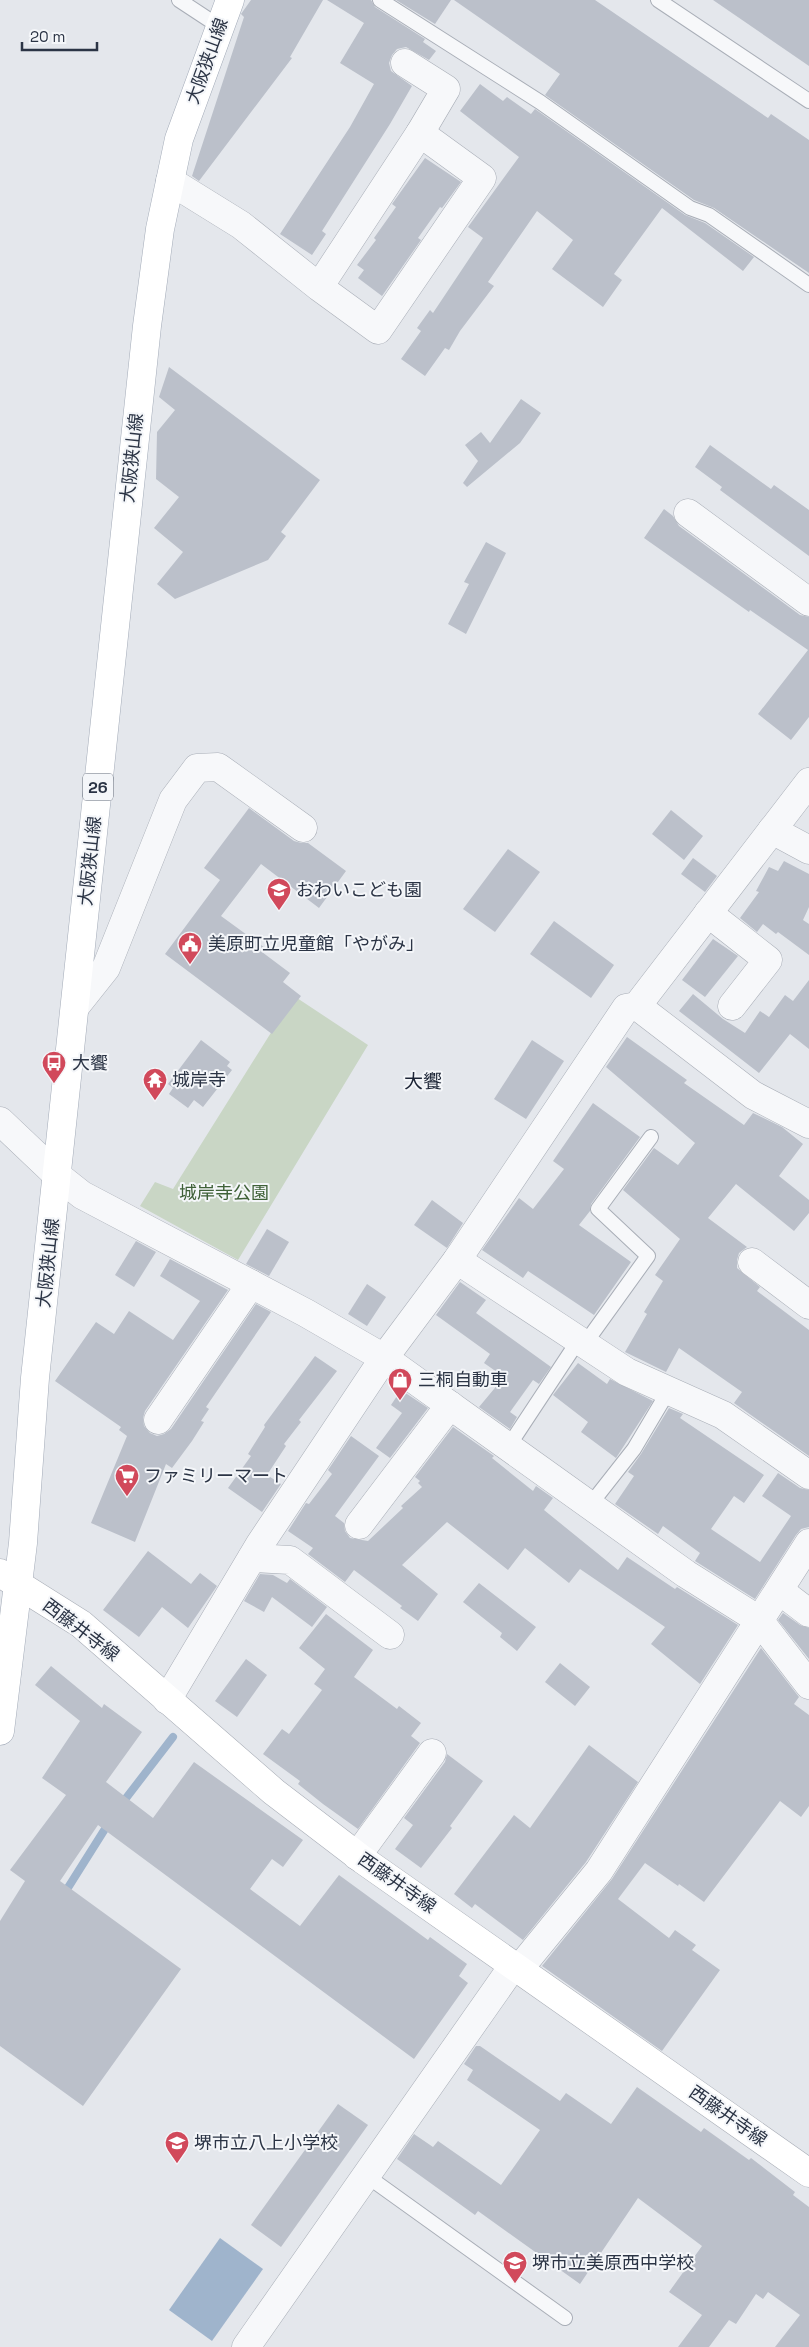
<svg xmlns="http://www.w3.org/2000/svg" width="809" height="2347" font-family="'Space Grotesk','Noto Sans JP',sans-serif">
<rect width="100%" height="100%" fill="#e4e7ec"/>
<path fill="#c9d6c5" d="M294 996 368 1045 238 1260 140 1206 155 1182 173 1189Z"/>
<path fill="#9fb4cc" d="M220 2238 263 2269 212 2341 169 2310Z"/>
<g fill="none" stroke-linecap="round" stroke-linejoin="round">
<g stroke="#9fb4cc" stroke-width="8">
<path d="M120 1806 173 1737"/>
<path d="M64 1894 110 1821"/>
</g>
</g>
<g fill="#bbc0ca">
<path d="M251 0H323L290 57 292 58 199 181 192 176 244 17 241 14Z"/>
<path d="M327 0H371L375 7 425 39 423 42 436 51 429 60 406 47 397 49 392 55 389 63 391 71 412 86 390 124 322 231 326 234 312 255 280 234 350 127 374 84 340 63 364 23Z"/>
<path d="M396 0H451L435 24Z"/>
<path d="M454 0H595L768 118 771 114 809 140V273L714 208 694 200 545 95 560 74Z"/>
<path d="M713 0H809V66Z"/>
<path d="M480 84 503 101 507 97 531 114 535 109 685 215 705 223 754 257 743 271 662 208 614 274 622 280 603 307 552 269 573 240 537 211 488 282 494 286 460 331 449 350 445 348 425 376 401 359 421 331 417 328 430 310 433 313 483 238 468 227 519 157 460 111Z"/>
<path d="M425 158 461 182 442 208 440 207 418 238 421 240 382 296 358 278 364 270 357 265 376 240 374 238 396 207 392 204Z"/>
<path d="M169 367 320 480 281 532 286 536 268 560 175 599 157 584 183 552 154 528 179 497 156 479 157 432 175 410 159 397Z"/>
<path d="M521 399 541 413 520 443 467 487 463 483 478 461 465 445 481 432 490 443Z"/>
<path d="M710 445 771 489 774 485 809 510V556L720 490 722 487 695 467Z"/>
<path d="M664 509 673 516 679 526 800 615 809 617V717L791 740 758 714 808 650 750 610 749 612 644 538Z"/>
<path d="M486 542 506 553 466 634 448 624 469 584 464 582Z"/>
<path d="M249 808 294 841 301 843H308L346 871 319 908 261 864 221 916 265 948 262 952 290 973 283 982 301 996 272 1034 165 954 220 880 204 868Z"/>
<path d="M671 810 703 836 684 860 652 834Z"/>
<path d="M508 849 540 872 495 932 463 909Z"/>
<path d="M693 858 717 876 705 892 681 874Z"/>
<path d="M784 861 809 874V907L803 920 809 924V955L778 932 776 934 763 924 757 932 740 918 759 892 756 891 769 867 778 871Z"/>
<path d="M554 921 614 965 591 998 530 954Z"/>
<path d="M713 939 738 956 705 997 682 980Z"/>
<path d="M809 980V1049L790 1034 759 1073 679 1011 693 994 723 1019 745 1033 760 1011 769 1017 785 995 793 1001Z"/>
<path d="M627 1037 687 1080 684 1083 744 1125 753 1113 782 1127 803 1144 779 1176 809 1200V1213L794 1231 736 1184 708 1218 747 1247 739 1253 737 1260V1268L760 1287 757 1291 809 1330V1456L734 1403 742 1392 679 1348 666 1372 625 1352 647 1314 644 1312 663 1281 655 1275 680 1239 623 1190 654 1148 678 1165 695 1143 606 1067Z"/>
<path d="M201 1040 230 1062 227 1066 232 1070 203 1107 194 1100 188 1108 169 1094 173 1088 168 1084Z"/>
<path d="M532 1040 564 1061 526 1119 494 1099Z"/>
<path d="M593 1103 640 1137 591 1204 590 1211 579 1225 631 1262 594 1315 528 1271 523 1278 482 1250 519 1198 533 1209 564 1169 553 1161Z"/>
<path d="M432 1200 463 1223 447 1248 414 1225Z"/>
<path d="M267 1229 289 1242 269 1276 246 1264Z"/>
<path d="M136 1241 156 1252 134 1287 115 1275Z"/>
<path d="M170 1259 228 1290 145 1411 143 1418 144 1426 150 1433 157 1436 164 1434 171 1429 256 1304 271 1312 206 1407 209 1409 201 1421 204 1422 192 1441 172 1468 166 1464 135 1542 91 1523 127 1436 119 1430 121 1427 55 1381 96 1322 114 1334 129 1311 173 1340 200 1301 160 1276Z"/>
<path d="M460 1282 486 1300 476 1313 551 1367 539 1384 533 1380 510 1412 517 1417 510 1429 479 1407 504 1377 484 1363 490 1354 436 1315Z"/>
<path d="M367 1284 386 1297 367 1326 348 1314Z"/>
<path d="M315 1356 337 1371 299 1420 301 1422 284 1444 286 1446 267 1475 281 1484 262 1512 228 1488 251 1456 248 1454 265 1427 264 1425Z"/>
<path d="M578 1363 607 1384 610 1379 653 1401 616 1458 581 1432 588 1422 553 1395Z"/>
<path d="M401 1390 428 1408 390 1458 376 1448 402 1413 391 1405Z"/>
<path d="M669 1408 683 1414 680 1418 764 1475 744 1503 734 1496 711 1529 760 1562 791 1516 762 1496 778 1473 800 1488 809 1490V1527L801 1529 796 1535 755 1599 695 1561 700 1553 663 1526 658 1534 615 1504 634 1476 628 1472 641 1454Z"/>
<path d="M453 1427 494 1456 492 1458 533 1491 536 1486 553 1498 544 1510 618 1570 627 1557 675 1589 677 1587 738 1625 700 1684 651 1644 665 1627 580 1569 569 1583 525 1548 508 1570 447 1522 402 1565 438 1594 418 1621 400 1608 402 1606 354 1570 345 1582 308 1554 313 1548 288 1531 306 1503 309 1504 332 1474 328 1470 351 1436 379 1456 335 1516 344 1523 345 1531 350 1538 368 1541 403 1508 401 1506 422 1487 418 1483 420 1481 415 1477Z"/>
<path d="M148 1551 191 1584 200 1573 217 1586 188 1628 162 1607 139 1637 103 1610Z"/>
<path d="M260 1574 273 1575 287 1583 290 1579 327 1607 312 1627 272 1597 264 1612 244 1601Z"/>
<path d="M479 1583 536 1627 517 1651 500 1637 502 1633 463 1602Z"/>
<path d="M783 1613 800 1625 809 1628V1659L778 1620Z"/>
<path d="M326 1614 373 1650 354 1677 397 1709 399 1706 421 1723 411 1736 420 1743 358 1829 323 1804 298 1784 300 1781 263 1754 282 1729 289 1734 322 1690 314 1684 325 1669 299 1648Z"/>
<path d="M761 1648 799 1697 794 1704 809 1715V1806L801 1817 780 1801 704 1902 679 1884 678 1886 645 1863 618 1899 669 1938 675 1930 696 1945 692 1950 720 1970 662 2051 542 1966 612 1879Z"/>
<path d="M246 1659 267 1675 237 1717 215 1701Z"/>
<path d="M560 1663 590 1687 575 1706 545 1682Z"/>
<path d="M51 1666 102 1708 104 1704 142 1732 106 1782 153 1818 194 1762 303 1840 283 1867 272 1859 250 1889 300 1926 339 1875 428 1940 430 1937 467 1964 459 1976 468 1983 414 2059 98 1825 60 1881 181 1969 83 2106 0 2046V1921L25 1881 10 1870 66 1795 42 1778 80 1721 35 1685Z"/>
<path d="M589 1745 638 1782 586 1862 523 1940 475 1904 472 1908 454 1894 514 1815 530 1828Z"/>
<path d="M447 1754 483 1781 450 1826 452 1828 421 1868 395 1849 413 1825 404 1818 445 1762Z"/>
<path d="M476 2046H480L560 2101 566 2093 611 2124 637 2087 701 2132 704 2128 749 2160 751 2158 795 2192 793 2195 809 2207V2347H775L800 2315 768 2292 763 2299 756 2294 736 2324 729 2320 709 2347H678L702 2315 669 2292 702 2246 638 2198 580 2284 478 2211 475 2215 397 2159 414 2134 433 2147 438 2141 501 2185 540 2130 467 2080 473 2070 464 2064Z"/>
<path d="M338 2104 368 2125 281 2247 251 2225Z"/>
</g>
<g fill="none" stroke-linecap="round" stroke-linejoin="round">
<defs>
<g id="service">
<path d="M179 0 220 27"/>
<path d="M380 0 540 102 690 208 709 215 809 285"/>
<path d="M658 0 809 101"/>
<path d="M584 1345 648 1256 598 1209 651 1137"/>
<path d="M508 1447 578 1341"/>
<path d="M590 1505 634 1449 669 1390"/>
<path d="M367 2176 565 2318"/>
</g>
<g id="minor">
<path d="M405 63 446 89 420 133"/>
<path d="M170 181 241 225 319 287 378 330 482 178 420 133 319 287"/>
<path d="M688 513 809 602"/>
<path d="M772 830 809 850"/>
<path d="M708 913 768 960 732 1006"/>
<path d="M637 1006 753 1095 809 1124"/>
<path d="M75 1007 106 968 173 800 197 768 218 767 303 828"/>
<path d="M0 1121 58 1176 82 1195 306 1313 384 1358 686 1574 759 1620 809 1685"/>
<path d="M457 1260 627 1372 723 1415 809 1475"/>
<path d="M752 1262 809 1305"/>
<path d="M158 1420 251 1284"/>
<path d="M359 1525 450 1405"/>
<path d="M252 1558 290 1560 390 1635"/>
<path d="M780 1591 809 1613"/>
<path d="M167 1700 260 1544 384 1358 457 1260 626 1008 637 1006 809 782"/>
<path d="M357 1856 432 1753"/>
<path d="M519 1969 599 1871 809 1543"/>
<path d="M246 2347 513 1966"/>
</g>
<path id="secondary" d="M0 1573 81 1624 274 1792 363 1860 809 2173"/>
<path id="primary" d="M0 1731 23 1543 35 1378 147 326 160 229 179 139 230 0"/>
</defs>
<use href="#service" stroke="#a9aeb7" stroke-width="16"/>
<use href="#minor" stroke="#a9aeb7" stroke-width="29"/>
<use href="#secondary" stroke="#a9aeb7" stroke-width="29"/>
<use href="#primary" stroke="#a3abb8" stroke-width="29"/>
<use href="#service" stroke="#f7f8fa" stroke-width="14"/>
<use href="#minor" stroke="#f7f8fa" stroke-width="28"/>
<use href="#secondary" stroke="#fff" stroke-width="28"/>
<use href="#primary" stroke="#fff" stroke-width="28"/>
</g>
<defs>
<symbol id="school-pin" viewBox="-11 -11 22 30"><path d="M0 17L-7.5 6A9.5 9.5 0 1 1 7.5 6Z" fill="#d1495b" stroke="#f4f6f9"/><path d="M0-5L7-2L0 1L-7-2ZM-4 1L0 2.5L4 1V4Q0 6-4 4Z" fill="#fff"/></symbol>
<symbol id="civic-pin" viewBox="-11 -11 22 30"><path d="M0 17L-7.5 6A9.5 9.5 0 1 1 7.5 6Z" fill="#d1495b" stroke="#f4f6f9"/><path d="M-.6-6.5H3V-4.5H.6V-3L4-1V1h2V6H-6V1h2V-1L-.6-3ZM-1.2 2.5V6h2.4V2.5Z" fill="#fff"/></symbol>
<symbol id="bus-pin" viewBox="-11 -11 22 30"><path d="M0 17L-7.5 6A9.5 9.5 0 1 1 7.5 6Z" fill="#d1495b" stroke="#f4f6f9"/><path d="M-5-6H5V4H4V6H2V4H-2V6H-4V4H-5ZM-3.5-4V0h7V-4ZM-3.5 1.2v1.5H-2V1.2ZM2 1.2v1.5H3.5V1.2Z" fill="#fff"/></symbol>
<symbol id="temple-pin" viewBox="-11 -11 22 30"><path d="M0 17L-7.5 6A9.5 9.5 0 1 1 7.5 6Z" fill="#d1495b" stroke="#f4f6f9"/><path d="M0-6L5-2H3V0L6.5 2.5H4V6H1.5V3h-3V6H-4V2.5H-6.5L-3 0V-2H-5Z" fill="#fff"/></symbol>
<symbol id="shop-pin" viewBox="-11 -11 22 30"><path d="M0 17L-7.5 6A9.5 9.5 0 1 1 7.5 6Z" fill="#d1495b" stroke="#f4f6f9"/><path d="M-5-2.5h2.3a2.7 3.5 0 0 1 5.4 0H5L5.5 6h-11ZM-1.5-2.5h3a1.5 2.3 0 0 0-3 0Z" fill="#fff"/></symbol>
<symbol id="supermarket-pin" viewBox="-11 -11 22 30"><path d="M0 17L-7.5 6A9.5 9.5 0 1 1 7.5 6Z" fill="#d1495b" stroke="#f4f6f9"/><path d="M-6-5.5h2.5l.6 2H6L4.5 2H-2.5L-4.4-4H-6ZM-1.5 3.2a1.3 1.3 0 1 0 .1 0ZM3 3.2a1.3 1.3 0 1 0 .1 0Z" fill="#fff"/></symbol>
</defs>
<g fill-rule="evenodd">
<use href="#school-pin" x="265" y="876" width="28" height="38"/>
<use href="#civic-pin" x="176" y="930" width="28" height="38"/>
<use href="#bus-pin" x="40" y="1049" width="28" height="38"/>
<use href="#temple-pin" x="141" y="1066" width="28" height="38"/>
<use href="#shop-pin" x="386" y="1366" width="28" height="38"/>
<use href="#supermarket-pin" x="113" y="1462" width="28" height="38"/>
<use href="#school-pin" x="163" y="2129" width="28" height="38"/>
<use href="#school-pin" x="501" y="2249" width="28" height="38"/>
</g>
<g text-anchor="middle" stroke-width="4" stroke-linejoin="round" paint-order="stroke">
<rect fill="#f4f6f9" stroke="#676e7b" stroke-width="1" x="83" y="773.5" width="30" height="27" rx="4"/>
<g font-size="16" font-weight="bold" fill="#2b3445">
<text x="98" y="793">26</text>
</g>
<g font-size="18" fill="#2b3445" stroke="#f4f6f9">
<text transform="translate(207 61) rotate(-70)" y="6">大阪狭山線</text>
<text transform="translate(132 458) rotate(-84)" y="6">大阪狭山線</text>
<text transform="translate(90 861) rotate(-84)" y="6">大阪狭山線</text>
<text transform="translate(48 1263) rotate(-84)" y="6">大阪狭山線</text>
<text transform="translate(81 1630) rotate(37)" y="6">西藤井寺線</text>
<text transform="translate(397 1883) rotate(35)" y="6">西藤井寺線</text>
<text transform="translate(728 2116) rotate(35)" y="6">西藤井寺線</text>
</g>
<g font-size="18" fill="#2b3445" stroke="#f4f6f9" text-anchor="start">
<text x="296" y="896">おわいこども園</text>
<text x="208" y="950">美原町立児童館「やがみ」</text>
<text x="72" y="1069">大饗</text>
<text x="172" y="1086">城岸寺</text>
<text x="418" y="1386">三桐自動車</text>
<text x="144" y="1482">ファミリーマート</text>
<text x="194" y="2149">堺市立八上小学校</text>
<text x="532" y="2269">堺市立美原西中学校</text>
</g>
<g font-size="18" fill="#3f6138" stroke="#f4f6f9">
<text x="224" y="1199">城岸寺公園</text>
</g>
<g font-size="19" fill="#1d2536" stroke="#f4f6f9">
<text x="423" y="1088">大饗</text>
</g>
</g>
<path d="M22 42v8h75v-8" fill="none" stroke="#2b3445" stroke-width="2.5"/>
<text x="30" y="42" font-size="15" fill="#2b3445" stroke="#f4f6f9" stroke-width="4" paint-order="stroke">20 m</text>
</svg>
